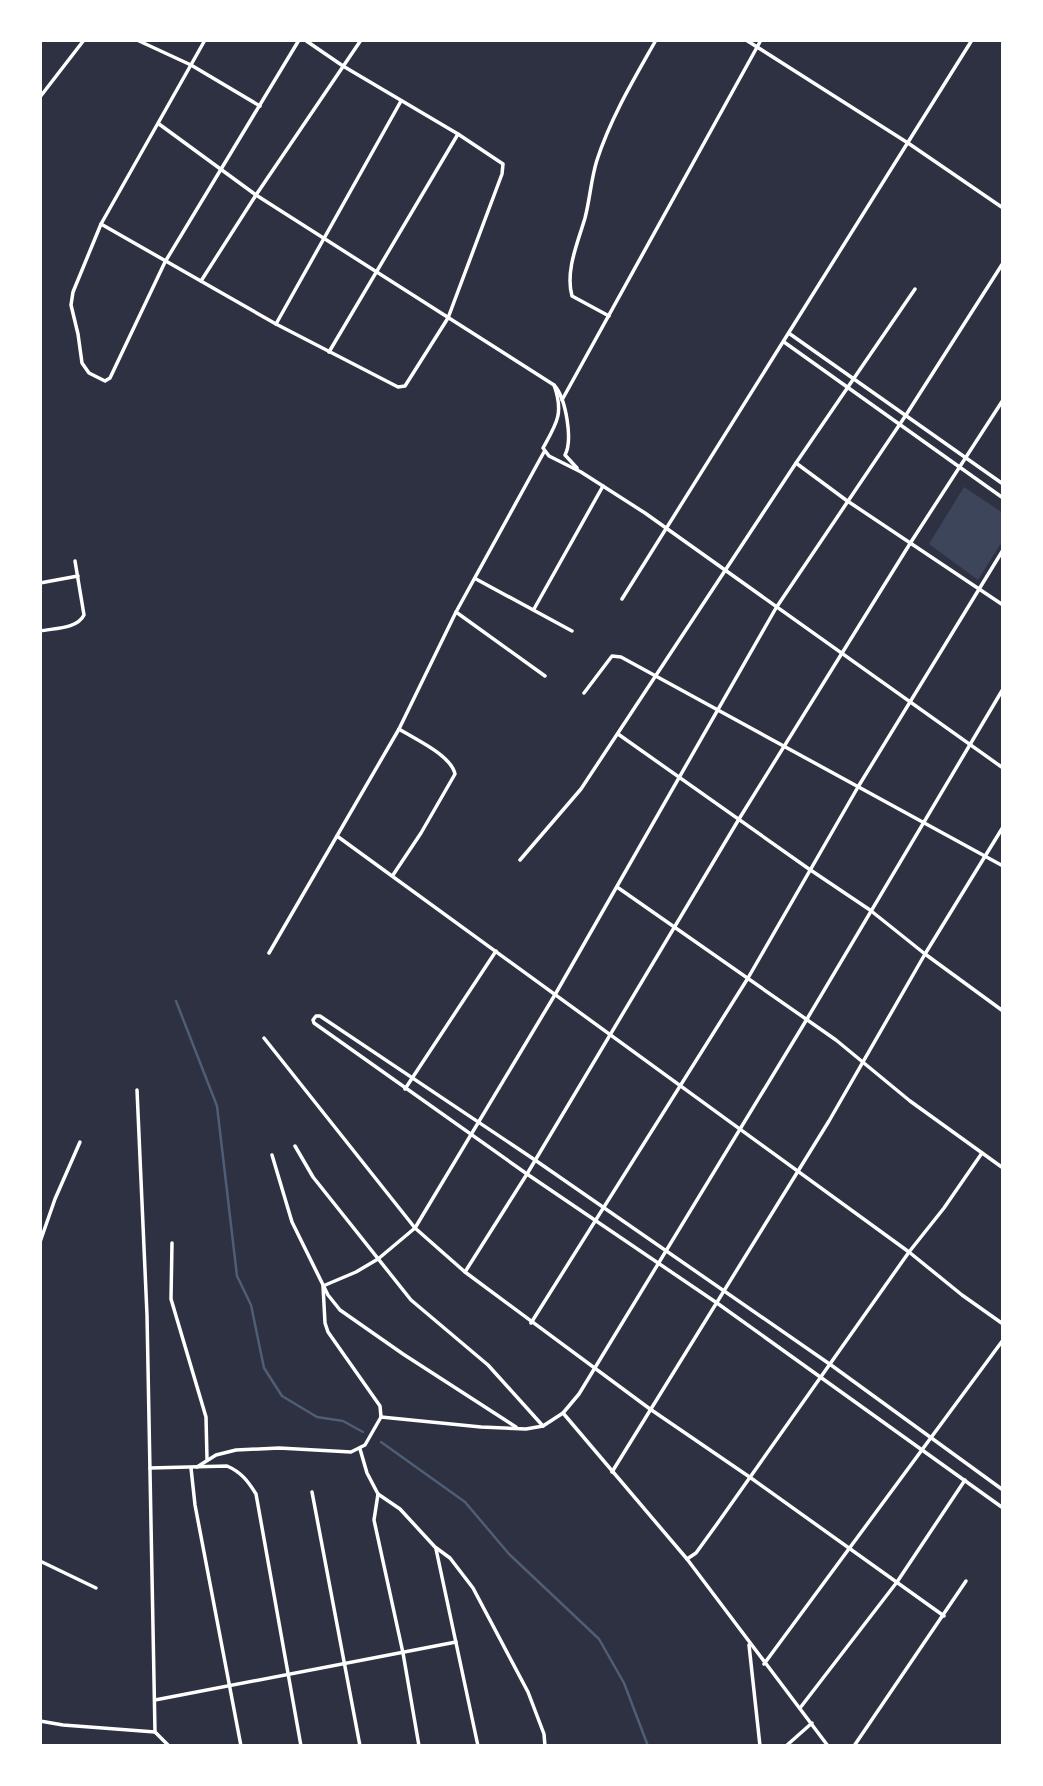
<svg xmlns="http://www.w3.org/2000/svg" width="1043" height="1786" font-family="Literata,serif">
<rect width="100%" height="100%" fill="#2d3142"/>
<path fill="#3c4559" d="M964 487 1003 513V540L978 580 929 544Z"/>
<g fill="none" stroke-linecap="round" stroke-linejoin="round">
<g stroke="#4f5d75" stroke-width="2.5">
<path d="M176 1001 217 1106 237 1276 251 1305 264 1368 282 1396 317 1417 343 1421 363 1432"/>
<path d="M381 1442 465 1502 509 1554 599 1639 624 1683 648 1746"/>
</g>
<g stroke="#fff" stroke-width="3.5">
<path d="M137 40 191 65 260 106"/>
<path d="M205 40 101 224 73 292 71 305 78 334 82 363 89 373 105 381 110 378 165 262 299 40"/>
<path d="M746 40 908 143 1003 208"/>
<path d="M40 97 84 40"/>
<path d="M159 124 256 195 554 385C566 398 573 440 565 455L577 468"/>
<path d="M101 224 276 324 398 387 405 386 448 318 502 174 503 164 458 134 343 66 305 40"/>
<path d="M201 281 256 195 361 40"/>
<path d="M609 316 572 296C565 271 578 242 585 218 590 199 591 179 597 160 611 117 634 79 656 40"/>
<path d="M276 324 401 101"/>
<path d="M790 334 1003 484"/>
<path d="M784 342 1003 498"/>
<path d="M329 352 458 134"/>
<path d="M554 385C564 413 557 423 543 448L549 456 581 472 645 513 1003 768"/>
<path d="M562 400 761 40"/>
<path d="M796 463 846 500 1003 605"/>
<path d="M476 579 572 631"/>
<path d="M40 583 78 576"/>
<path d="M622 599 972 40"/>
<path d="M534 609 603 486"/>
<path d="M456 612 545 676"/>
<path d="M40 631C55 628 77 629 84 615L75 561"/>
<path d="M584 693 612 656 621 657 1003 866"/>
<path d="M618 734 809 869 870 910 925 954 1003 1011"/>
<path d="M337 836 909 1252 962 1295 1003 1324"/>
<path d="M520 860 581 789 796 463 915 289"/>
<path d="M393 875 421 833 455 774C451 755 415 739 399 729"/>
<path d="M617 887 836 1040 910 1101 1003 1168"/>
<path d="M269 953 399 729 456 612 544 452"/>
<path d="M264 1038 415 1228 465 1272 650 1409 751 1478 944 1616"/>
<path d="M405 1089 496 951"/>
<path d="M137 1090 147 1315 155 1732"/>
<path d="M295 1146 313 1177 411 1300 488 1365 543 1426 563 1413"/>
<path d="M272 1155 292 1222 328 1295 340 1310 403 1354 516 1427"/>
<path d="M40 1242 55 1199 80 1142"/>
<path d="M172 1243 171 1299 206 1417 207 1459"/>
<path d="M465 1272 527 1174 739 819 911 542 1003 400"/>
<path d="M531 1323 748 978 858 787 1003 550"/>
<path d="M381 1417 481 1427 526 1429 543 1426"/>
<path d="M360 1449 367 1473 378 1494 400 1509 435 1547 450 1558 473 1588 528 1692 544 1734 545 1746"/>
<path d="M197 1467 216 1455 236 1450 279 1448 351 1452 365 1445 381 1417 380 1406 328 1332 325 1323 323 1286 356 1272 378 1259 415 1228 556 993 776 608 906 415 1003 263"/>
<path d="M150 1468 227 1466C241 1472 248 1481 256 1494L301 1746"/>
<path d="M191 1468 195 1505 241 1746"/>
<path d="M612 1472 829 1121 925 954 1003 827"/>
<path d="M1003 1490 831 1365 535 1160 320 1016H316L313 1020 314 1023 527 1174 717 1303 1003 1508"/>
<path d="M312 1492 360 1746"/>
<path d="M378 1494 374 1520 403 1653 419 1746"/>
<path d="M436 1549 478 1746"/>
<path d="M687 1559 696 1553 717 1524 909 1252 944 1208 982 1153"/>
<path d="M40 1561 96 1588"/>
<path d="M749 1645 760 1746"/>
<path d="M764 1664 1003 1340"/>
<path d="M155 1700 456 1642"/>
<path d="M800 1708 897 1582 965 1480"/>
<path d="M40 1721 63 1725 155 1732 169 1746"/>
<path d="M786 1746 812 1723"/>
<path d="M828 1746 687 1559 563 1413 579 1394 807 1019 1003 689"/>
<path d="M854 1746 966 1581"/>
</g>
</g>
<rect width="1043" height="1786" fill="none" stroke="#ffffff" stroke-width="84"/>
</svg>
